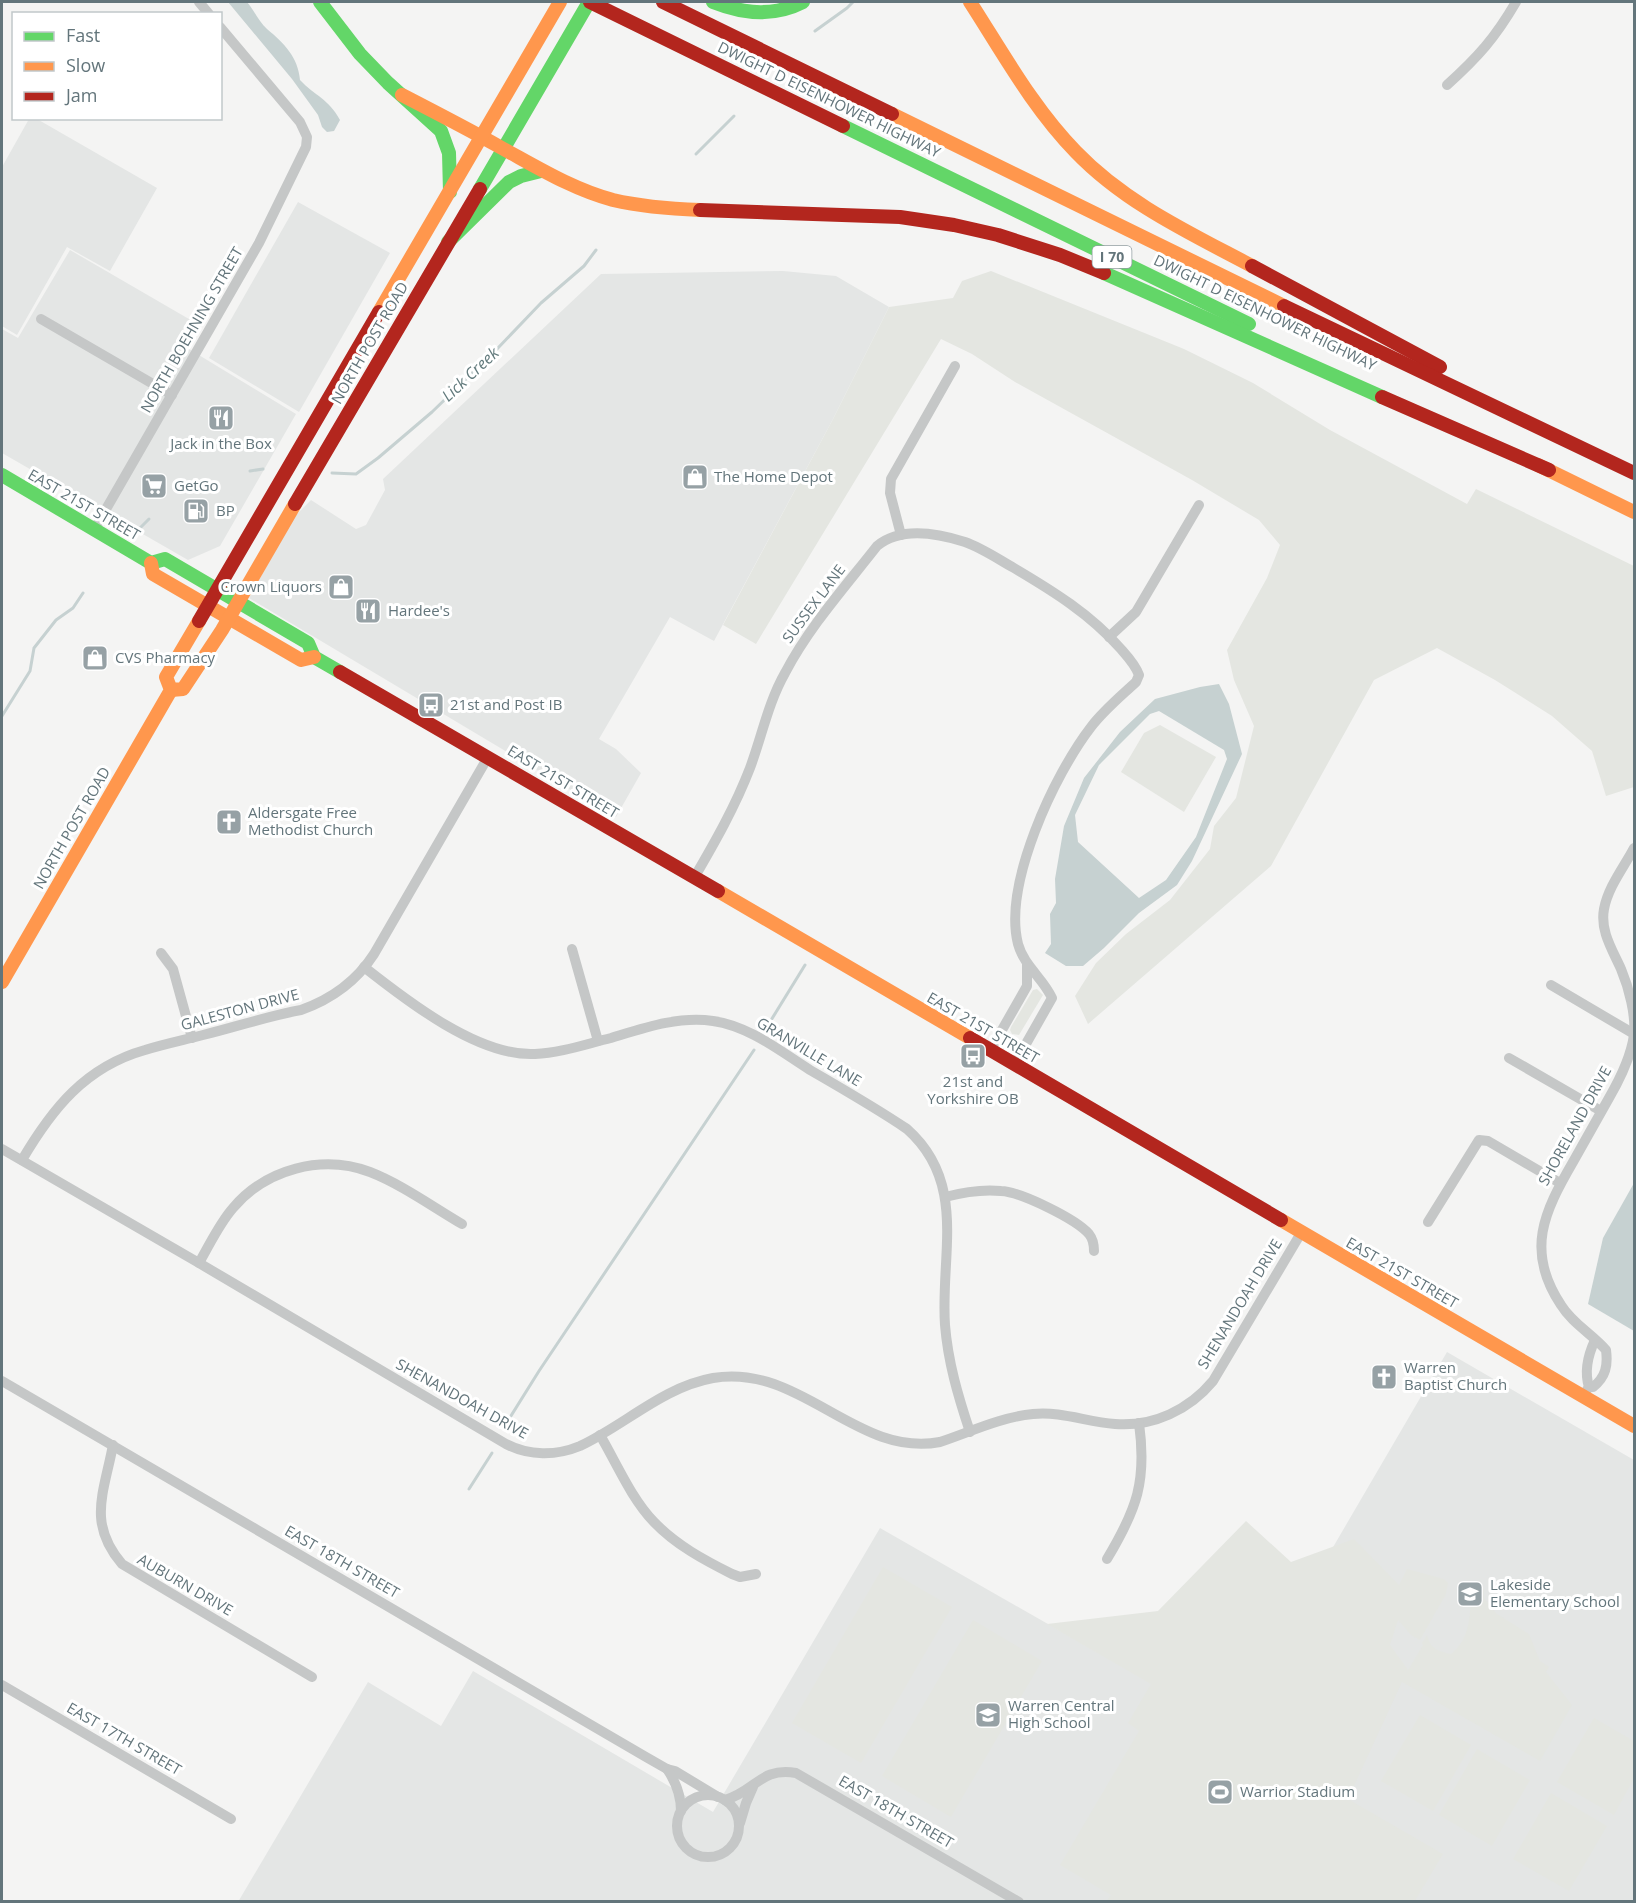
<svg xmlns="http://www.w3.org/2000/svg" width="1636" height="1903" font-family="'Open Sans',sans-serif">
<rect width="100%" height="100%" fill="#f4f4f3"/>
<g fill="#e4e6e5">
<path d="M29 119H37L157 188 110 271 67 247 17 335 2 326V167Z"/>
<path d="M298 202 390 253 299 412 209 358Z"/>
<path d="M70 250 201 326 189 349 296 414 220 546 188 560 2 453V329L18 338Z"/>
<path d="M783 271 836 276 889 307 833 419 714 641 670 617 599 739 616 749 641 773 616 817 249 598 294 517 311 500 356 529 366 525 385 490 383 479 601 274Z"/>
<path d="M1447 1352 1634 1460V1901L238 1902 368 1682 441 1726 473 1671 713 1812 880 1528 1228 1727Z"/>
</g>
<g fill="#e4e6e1">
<path d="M991 271 1184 349 1253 383 1330 430 1467 504 1476 489 1634 566V787L1606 796 1592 751 1552 716 1495 680 1437 648 1374 680 1271 866 1088 1024 1075 996 1096 963 1126 934 1170 900 1210 849 1214 826 1236 798 1254 726 1234 680 1227 650 1267 578 1280 545 1259 520 1192 480 1015 382 972 354 941 339 756 644 723 625 833 419 889 307 953 298 962 281Z"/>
<path d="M1160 725 1216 757 1184 812 1121 772 1144 733Z"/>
<path d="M1037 989 1043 995 1019 1035 1012 1034 1010 1030 1011 1027 1033 990Z"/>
<path d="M1246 1521 1291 1562 1354 1539 1399 1585 1407 1569 1444 1579 1448 1583 1446 1594 1420 1640 1411 1635 1398 1620 1390 1645 1408 1670 1404 1677 1423 1645 1422 1643 1427 1635C1431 1649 1437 1651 1451 1654 1472 1637 1469 1614 1472 1589L1479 1587 1484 1589V1598L1497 1614 1529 1634 1540 1661 1549 1667 1546 1672 1572 1705 1540 1761 1402 1682 1348 1799 1443 1854 1415 1901H1107L1111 1895 1060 1865 1139 1731 1128 1723 1151 1684 1047 1624 1158 1611Z"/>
<path d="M883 1567 952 1607 861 1763 792 1723Z"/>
<path d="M973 1620 1042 1661 951 1817 882 1776Z"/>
<path d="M1420 1715 1471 1745 1433 1811 1381 1781Z"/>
<path d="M1594 1718 1634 1741V1778L1614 1815 1557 1782Z"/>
<path d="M1477 1749 1530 1780 1492 1846 1439 1815Z"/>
<path d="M1551 1793 1607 1826 1569 1891 1513 1859Z"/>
</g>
<g fill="#c6d1d1" fill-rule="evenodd">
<path d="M228 2H247C254 10 259 22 267 29 284 43 298 57 300 80 315 96 328 98 340 120L334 131 327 132 322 127 318 115 292 79Z"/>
<path d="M1219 684 1229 704 1242 754 1192 861 1177 885 1139 913 1104 948 1083 966H1066L1045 953 1051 944 1050 914 1056 903 1055 879 1064 826 1084 778 1120 732 1155 699 1200 687ZM1159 711 1224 750 1227 759 1196 837 1166 880 1139 898 1078 842 1075 815 1099 765 1150 714Z"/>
<path d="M1634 1183V1331L1588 1304 1603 1238Z"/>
</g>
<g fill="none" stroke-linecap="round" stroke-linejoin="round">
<g stroke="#c6d1d1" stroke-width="3">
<path d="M815 31 847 8 853 2"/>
<path d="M696 154 734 116"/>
<path d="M250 471 263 469"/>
<path d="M332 473 356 474 378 458 432 412 497 349 541 303 584 266 596 250"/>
<path d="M139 529 149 519"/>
<path d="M2 716 30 671 34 648 56 620 73 608 83 593"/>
<path d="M765 1030 805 965"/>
<path d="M504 1427 539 1371 754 1050"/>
<path d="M469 1489 492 1453"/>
</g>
<g stroke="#c5c7c7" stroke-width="10">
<path d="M199 2 209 14"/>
<path d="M1447 85C1478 57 1495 38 1516 2"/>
<path d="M41 319 172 395"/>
<path d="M94 530 259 243 306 147 307 137 300 122 220 27"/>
<path d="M901 535 890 493 891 479 955 366"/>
<path d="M1109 637 1136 612 1199 505"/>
<path d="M694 878C715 842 735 807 750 768 762 736 768 703 785 673 809 627 845 587 877 546 901 526 937 533 965 542 982 548 998 559 1014 568 1053 591 1090 614 1120 648 1127 656 1135 664 1139 675L1136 682C1120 697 1104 710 1091 727 1054 775 1003 884 1018 944 1024 966 1043 978 1052 998L1014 1065"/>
<path d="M572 949 598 1041"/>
<path d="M161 953 173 969 192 1038"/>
<path d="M364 967C407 1001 479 1057 535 1054 561 1053 586 1044 611 1038 644 1028 678 1016 713 1021 749 1026 780 1051 810 1070 843 1089 876 1108 907 1129 968 1183 940 1256 945 1325 948 1362 958 1396 970 1432"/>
<path d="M1551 985 1634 1034"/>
<path d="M990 1051 1027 986V964"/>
<path d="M1509 1058 1601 1111"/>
<path d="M2 1149 199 1263 506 1444C529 1456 556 1456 580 1446 625 1425 663 1387 713 1378 801 1363 856 1458 940 1442 970 1432 1001 1417 1033 1414 1061 1411 1087 1422 1115 1424 1153 1427 1189 1410 1213 1381L1301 1233"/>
<path d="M22 1160C52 1109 85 1067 145 1050 164 1044 184 1040 203 1035 236 1027 268 1016 301 1010 332 999 356 982 374 954L488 757"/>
<path d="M945 1197C964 1192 982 1189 1001 1191 1021 1192 1076 1219 1089 1234 1093 1239 1094 1245 1094 1251"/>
<path d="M1428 1222 1479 1140 1488 1141 1560 1183"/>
<path d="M199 1263C210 1244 219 1224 233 1208 266 1169 322 1154 370 1172 401 1184 433 1207 462 1224"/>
<path d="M2 1381 646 1757 667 1769 675 1771 718 1797"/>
<path d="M1589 1387C1584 1371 1588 1355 1595 1340"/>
<path d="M1582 1397 1589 1387H1593C1606 1377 1608 1365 1606 1350 1592 1334 1572 1323 1561 1305 1525 1251 1544 1212 1573 1162 1585 1141 1597 1119 1609 1098 1620 1079 1631 1057 1634 1035 1636 1015 1629 988 1621 969 1612 949 1600 931 1604 909 1608 887 1624 867 1634 848"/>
<path d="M600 1435C617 1464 631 1498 654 1522 676 1545 704 1560 732 1574L740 1577 756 1574"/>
<path d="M113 1445C104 1493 87 1523 122 1564L312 1677"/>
<path d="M1107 1559C1137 1509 1147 1481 1139 1423"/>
<path d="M2 1685 231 1819"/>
<path d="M667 1769C676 1782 681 1795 681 1811"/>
<circle cx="708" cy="1826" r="31"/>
<path d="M725 1800C756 1791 760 1767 796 1773L1019 1902"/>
<path d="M740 1823 746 1803 753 1787"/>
</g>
<g stroke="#63d668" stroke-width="14">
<path d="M320 2 360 54 388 83 441 131 449 153 450 192"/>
<path d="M713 2C743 14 774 17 803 2"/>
<path d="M843 126 1249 324"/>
<path d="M480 189 589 2"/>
<path d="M448 242 509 182 521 176 541 171"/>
<path d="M1104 273 1382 397"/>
<path d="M2 475 151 563 165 559 308 643 314 657 340 672"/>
</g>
<g stroke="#ff974d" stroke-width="14">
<path d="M970 2C1003 53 1033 108 1076 152 1125 203 1190 233 1252 266"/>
<path d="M402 95C435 112 468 129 500 147 537 167 572 189 613 200 639 206 673 209 700 210"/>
<path d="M892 114 1284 306"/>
<path d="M379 312 560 2"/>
<path d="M1538 465 1634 512"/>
<path d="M151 563 153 574 301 660 314 657"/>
<path d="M171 690 183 689 222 630 295 504"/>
<path d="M718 891 970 1038"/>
<path d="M2 982 171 690 166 677 199 621"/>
<path d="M1281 1220 1634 1426"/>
</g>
<g stroke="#b3261e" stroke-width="14">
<path d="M590 2 843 126"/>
<path d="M663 2 892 114"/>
<path d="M700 210 900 217 954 225 998 235 1060 255 1104 273"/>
<path d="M1252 266 1440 367"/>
<path d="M1284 306 1634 473"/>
<path d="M1382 397 1549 470"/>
<path d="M295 504 480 189"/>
<path d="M199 621 379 312"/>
<path d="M340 672 718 891"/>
<path d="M970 1038 1281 1220"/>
</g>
</g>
<defs>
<symbol id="restaurant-square" viewBox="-11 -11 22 22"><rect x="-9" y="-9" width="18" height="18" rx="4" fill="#96a1a5" stroke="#fff"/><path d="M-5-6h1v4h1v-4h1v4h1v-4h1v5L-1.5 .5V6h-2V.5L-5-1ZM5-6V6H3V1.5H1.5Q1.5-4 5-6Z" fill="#fff"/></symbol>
<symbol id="shop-square" viewBox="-11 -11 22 22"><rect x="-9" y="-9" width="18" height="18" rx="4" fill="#96a1a5" stroke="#fff"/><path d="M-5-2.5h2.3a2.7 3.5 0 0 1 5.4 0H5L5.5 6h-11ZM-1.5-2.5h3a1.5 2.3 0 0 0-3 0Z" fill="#fff"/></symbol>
<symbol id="supermarket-square" viewBox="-11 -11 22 22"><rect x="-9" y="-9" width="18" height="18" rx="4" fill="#96a1a5" stroke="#fff"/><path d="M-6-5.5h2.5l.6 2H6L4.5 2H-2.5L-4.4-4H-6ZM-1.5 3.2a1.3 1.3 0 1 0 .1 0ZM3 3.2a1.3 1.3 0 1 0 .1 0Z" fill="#fff"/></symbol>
<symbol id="fuel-square" viewBox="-11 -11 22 22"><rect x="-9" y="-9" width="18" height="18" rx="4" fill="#96a1a5" stroke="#fff"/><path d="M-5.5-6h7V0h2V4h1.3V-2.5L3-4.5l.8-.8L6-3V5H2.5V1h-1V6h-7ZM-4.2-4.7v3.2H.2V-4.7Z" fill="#fff"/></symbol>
<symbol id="bus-square" viewBox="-11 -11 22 22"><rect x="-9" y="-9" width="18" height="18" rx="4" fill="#96a1a5" stroke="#fff"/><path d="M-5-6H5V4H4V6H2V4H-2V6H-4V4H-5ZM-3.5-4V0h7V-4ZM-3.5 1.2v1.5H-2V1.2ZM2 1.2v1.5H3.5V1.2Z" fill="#fff"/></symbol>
<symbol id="church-square" viewBox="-11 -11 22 22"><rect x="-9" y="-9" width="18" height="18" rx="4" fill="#96a1a5" stroke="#fff"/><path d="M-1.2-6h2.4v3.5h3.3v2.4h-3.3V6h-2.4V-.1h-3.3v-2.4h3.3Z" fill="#fff"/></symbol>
<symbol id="school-square" viewBox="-11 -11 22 22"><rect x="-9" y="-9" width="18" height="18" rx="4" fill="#96a1a5" stroke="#fff"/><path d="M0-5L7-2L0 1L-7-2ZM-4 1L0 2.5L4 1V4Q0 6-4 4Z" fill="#fff"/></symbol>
<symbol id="stadium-square" viewBox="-11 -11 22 22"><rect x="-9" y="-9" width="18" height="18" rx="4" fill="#96a1a5" stroke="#fff"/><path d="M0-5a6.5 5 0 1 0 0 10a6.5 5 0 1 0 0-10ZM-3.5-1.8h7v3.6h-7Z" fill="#fff"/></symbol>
</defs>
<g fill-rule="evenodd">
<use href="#restaurant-square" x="206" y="403" width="30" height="30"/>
<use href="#shop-square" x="680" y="462" width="30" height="30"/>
<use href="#supermarket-square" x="139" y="471" width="30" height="30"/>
<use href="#fuel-square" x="181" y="496" width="30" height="30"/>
<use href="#shop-square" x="326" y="572" width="30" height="30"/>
<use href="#restaurant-square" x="353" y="596" width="30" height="30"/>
<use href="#shop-square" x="80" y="643" width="30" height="30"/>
<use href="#bus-square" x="416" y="690" width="30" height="30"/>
<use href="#church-square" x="214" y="807" width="30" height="30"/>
<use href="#bus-square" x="958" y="1041" width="30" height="30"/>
<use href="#church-square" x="1369" y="1362" width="30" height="30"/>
<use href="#school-square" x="1455" y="1579" width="30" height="30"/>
<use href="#school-square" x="973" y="1700" width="30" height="30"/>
<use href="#stadium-square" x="1205" y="1777" width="30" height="30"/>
</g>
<g text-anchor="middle" stroke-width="6" stroke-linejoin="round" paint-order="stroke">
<rect fill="#fff" stroke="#929ea3" stroke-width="1.5" x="1092.5" y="246" width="39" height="22" rx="4.5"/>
<g font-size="14" font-weight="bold" fill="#63757b">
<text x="1112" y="262">I 70</text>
</g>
<g font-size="15" fill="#63757b" stroke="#fff">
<text transform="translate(829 100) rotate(26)" y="5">DWIGHT D EISENHOWER HIGHWAY</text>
<text transform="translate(1265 313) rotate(26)" y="5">DWIGHT D EISENHOWER HIGHWAY</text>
<text transform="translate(192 330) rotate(-60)" y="5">NORTH BOEHNING STREET</text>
<text transform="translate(370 343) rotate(-60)" y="5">NORTH POST ROAD</text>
<text transform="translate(84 505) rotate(30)" y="5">EAST 21ST STREET</text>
<text transform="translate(814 604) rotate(-53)" y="5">SUSSEX LANE</text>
<text transform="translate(563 782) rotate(31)" y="5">EAST 21ST STREET</text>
<text transform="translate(72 828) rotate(-60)" y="5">NORTH POST ROAD</text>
<text transform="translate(240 1010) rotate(-15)" y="5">GALESTON DRIVE</text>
<text transform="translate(983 1028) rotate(30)" y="5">EAST 21ST STREET</text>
<text transform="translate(809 1052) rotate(31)" y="5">GRANVILLE LANE</text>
<text transform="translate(1575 1126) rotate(-61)" y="5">SHORELAND DRIVE</text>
<text transform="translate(1402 1273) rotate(30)" y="5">EAST 21ST STREET</text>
<text transform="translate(1240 1304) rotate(-59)" y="5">SHENANDOAH DRIVE</text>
<text transform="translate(462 1399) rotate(29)" y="5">SHENANDOAH DRIVE</text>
<text transform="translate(342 1562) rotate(30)" y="5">EAST 18TH STREET</text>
<text transform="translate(185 1585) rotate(30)" y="5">AUBURN DRIVE</text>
<text transform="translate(124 1739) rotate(30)" y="5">EAST 17TH STREET</text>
<text transform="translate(896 1812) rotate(30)" y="5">EAST 18TH STREET</text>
</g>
<g font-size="15" fill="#63757b" stroke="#fff" text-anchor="start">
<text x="221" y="449" text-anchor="middle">Jack in the Box</text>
<text x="714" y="482">The Home Depot</text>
<text x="174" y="491">GetGo</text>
<text x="216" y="516">BP</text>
<text x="322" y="592" text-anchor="end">Crown Liquors</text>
<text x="388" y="616">Hardee's</text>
<text x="115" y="663">CVS Pharmacy</text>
<text x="450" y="710">21st and Post IB</text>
<text x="248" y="818">Aldersgate Free<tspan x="248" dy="17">Methodist Church</tspan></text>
<text x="973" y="1087" text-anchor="middle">21st and<tspan x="973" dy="17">Yorkshire OB</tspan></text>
<text x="1404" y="1373">Warren<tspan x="1404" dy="17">Baptist Church</tspan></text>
<text x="1490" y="1590">Lakeside<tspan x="1490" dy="17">Elementary School</tspan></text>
<text x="1008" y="1711">Warren Central<tspan x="1008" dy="17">High School</tspan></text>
<text x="1240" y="1797">Warrior Stadium</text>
</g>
<g font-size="16" font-style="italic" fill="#637b7d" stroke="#fff">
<text transform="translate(470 374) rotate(-43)" y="6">Lick Creek</text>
</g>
</g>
<rect width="1636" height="1903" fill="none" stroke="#63757b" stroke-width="6"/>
<rect x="12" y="12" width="210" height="108" fill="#ffffff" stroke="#c1c8ca" stroke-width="1.5"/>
<rect x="24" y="32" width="30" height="9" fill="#63d668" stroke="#c1c8ca" stroke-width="1.5"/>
<text x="66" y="42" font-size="18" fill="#63757b">Fast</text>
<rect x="24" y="62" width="30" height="9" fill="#ff974d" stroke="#c1c8ca" stroke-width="1.5"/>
<text x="66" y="72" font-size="18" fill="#63757b">Slow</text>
<rect x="24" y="92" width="30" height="9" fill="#b3261e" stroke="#c1c8ca" stroke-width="1.5"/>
<text x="66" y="102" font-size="18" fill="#63757b">Jam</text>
</svg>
